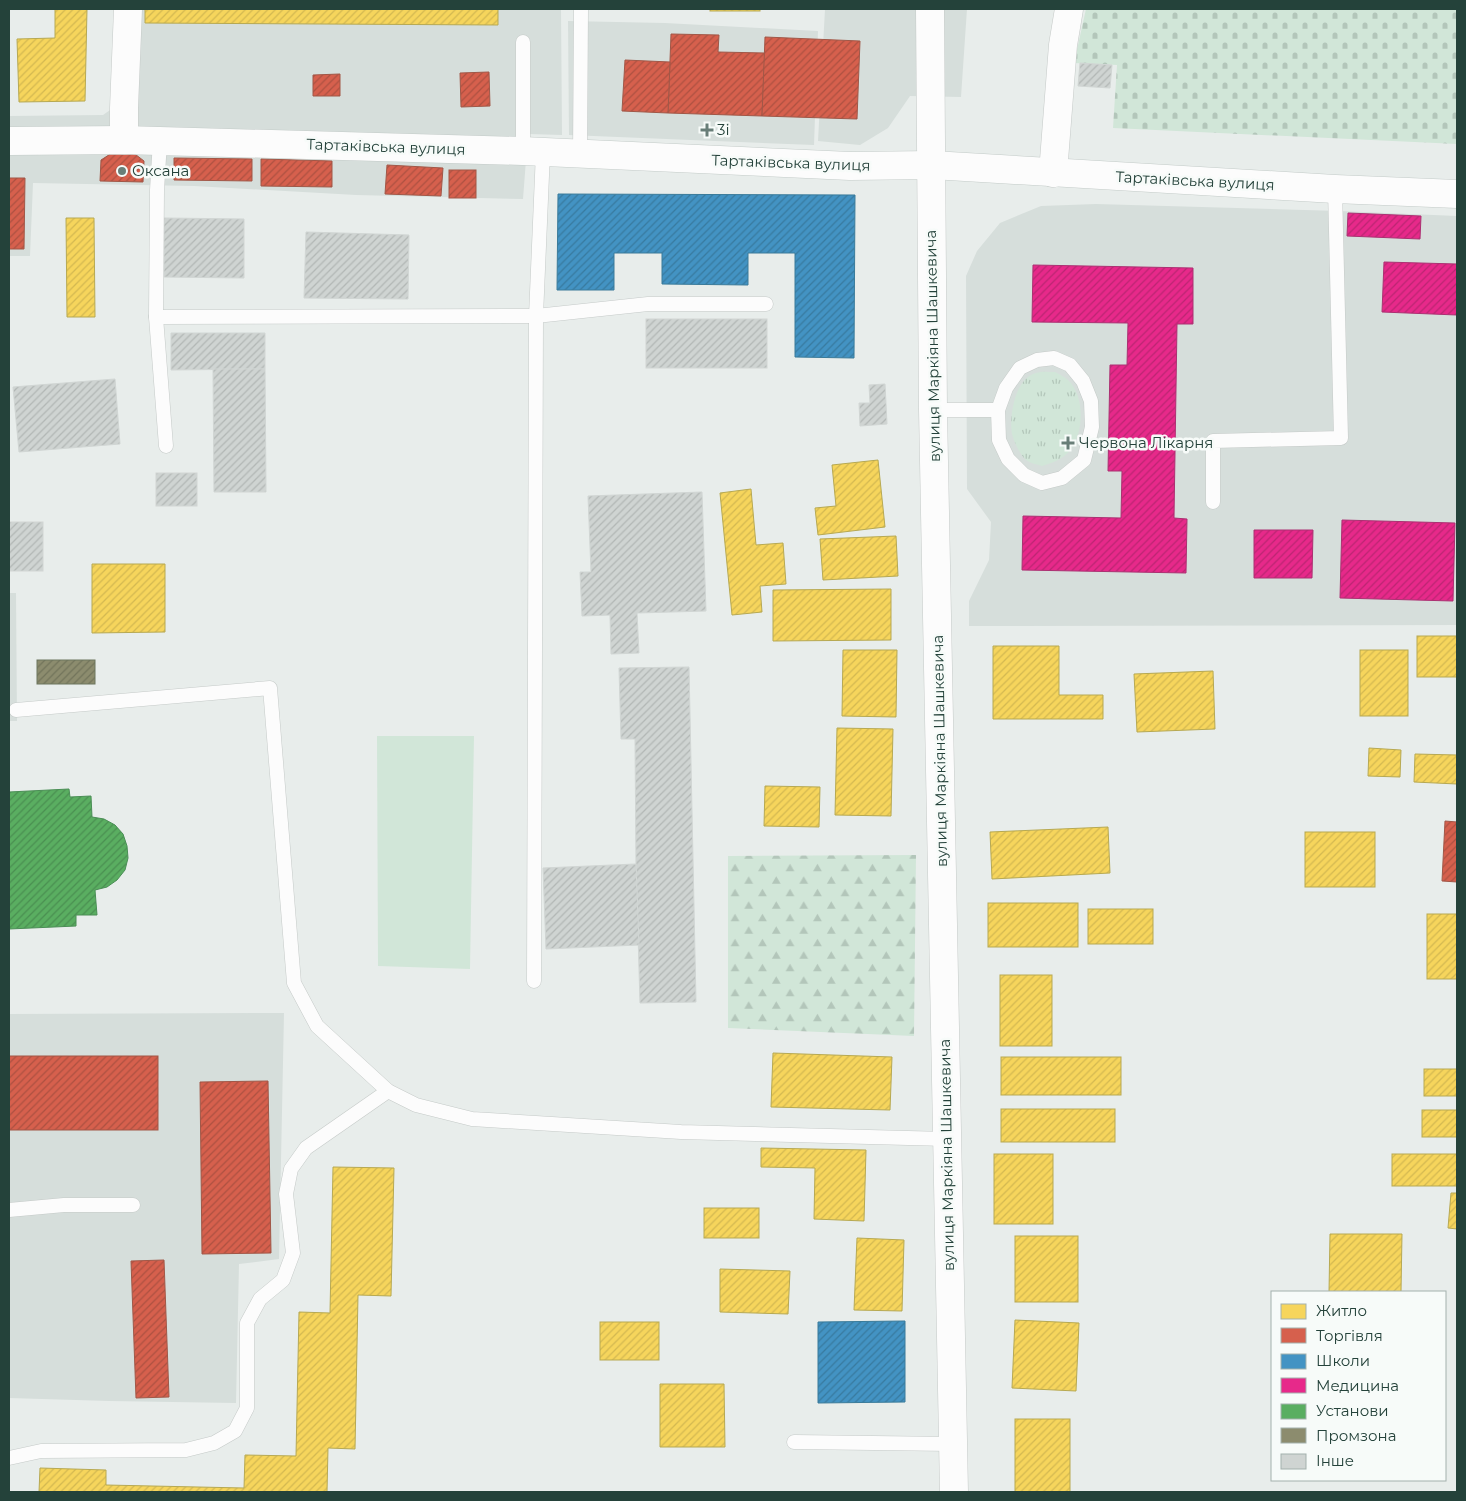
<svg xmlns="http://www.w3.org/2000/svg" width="1466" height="1501" font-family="Montserrat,sans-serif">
<defs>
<pattern id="grass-tufts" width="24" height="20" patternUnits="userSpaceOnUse" patternTransform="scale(1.25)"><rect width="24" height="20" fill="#d1e6d8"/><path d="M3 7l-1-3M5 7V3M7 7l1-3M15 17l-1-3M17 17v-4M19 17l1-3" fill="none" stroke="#b3c6ba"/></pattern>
<pattern id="forest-firs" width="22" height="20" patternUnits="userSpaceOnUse" patternTransform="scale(1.25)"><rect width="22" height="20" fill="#d1e6d8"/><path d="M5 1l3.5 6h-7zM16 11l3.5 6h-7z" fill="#b3c6ba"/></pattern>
<pattern id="cemetery-stones" width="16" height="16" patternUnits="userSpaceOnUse" patternTransform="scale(1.25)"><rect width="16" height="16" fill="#d1e6d8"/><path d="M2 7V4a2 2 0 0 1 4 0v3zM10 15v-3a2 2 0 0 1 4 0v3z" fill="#b3c6ba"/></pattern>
<pattern id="homes-hatch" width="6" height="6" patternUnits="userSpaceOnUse" patternTransform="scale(1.25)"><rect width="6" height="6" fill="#f6d55c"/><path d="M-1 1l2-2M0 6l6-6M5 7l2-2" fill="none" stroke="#d3b851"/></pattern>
<pattern id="shops-hatch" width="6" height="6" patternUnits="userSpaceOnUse" patternTransform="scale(1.25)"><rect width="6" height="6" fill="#d6604d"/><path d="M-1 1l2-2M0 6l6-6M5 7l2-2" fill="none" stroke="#ad5141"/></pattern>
<pattern id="schools-hatch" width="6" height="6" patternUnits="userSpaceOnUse" patternTransform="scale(1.25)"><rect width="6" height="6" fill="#4393c3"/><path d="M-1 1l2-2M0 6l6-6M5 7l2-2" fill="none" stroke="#387a9f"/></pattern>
<pattern id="health-hatch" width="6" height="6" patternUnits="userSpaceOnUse" patternTransform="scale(1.25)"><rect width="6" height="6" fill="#e7298a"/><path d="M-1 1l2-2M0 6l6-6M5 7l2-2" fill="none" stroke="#bb2572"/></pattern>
<pattern id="public-hatch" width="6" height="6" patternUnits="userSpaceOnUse" patternTransform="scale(1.25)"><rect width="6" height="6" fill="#5aae61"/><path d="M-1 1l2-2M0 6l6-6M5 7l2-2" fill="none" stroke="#4a8f51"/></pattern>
<pattern id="industry-hatch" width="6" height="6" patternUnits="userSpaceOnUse" patternTransform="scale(1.25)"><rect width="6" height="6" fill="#8c8c6e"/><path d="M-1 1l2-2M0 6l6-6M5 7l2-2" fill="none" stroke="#72745b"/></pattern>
<pattern id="building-hatch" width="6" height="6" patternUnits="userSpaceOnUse" patternTransform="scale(1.25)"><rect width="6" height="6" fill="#cfd4d2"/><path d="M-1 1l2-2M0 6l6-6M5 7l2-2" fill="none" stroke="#b2b7b5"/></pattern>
</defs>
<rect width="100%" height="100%" fill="#e8edeb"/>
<g fill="#d6dedb">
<path d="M134 9H561L562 135 528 134 523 199 356 195 194 186 33 183 30 256H9V116L103 115 137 91Z"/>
<path d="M825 9H967L961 97 910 96 888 128 860 145 818 141Z"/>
<path d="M568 21 665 23 818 31 814 145 569 135Z"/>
<path d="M1096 204 1339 211 1457 216V625L969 626V601L989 560 991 522 967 489 966 276 977 251 1000 223 1041 206Z"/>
<path d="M9 593H16L17 721H9Z"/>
<path d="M284 1013 279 1259 239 1264 236 1403 109 1401 9 1398V1014Z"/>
</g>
<path fill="url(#grass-tufts)" d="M1055 372C1059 374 1065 377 1068 380 1085 396 1084 431 1071 449 1064 459 1052 463 1042 466 1036 464 1028 463 1024 458 1019 452 1014 442 1012 434 1009 416 1015 378 1036 373 1042 371 1049 372 1055 372Z"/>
<path fill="url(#forest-firs)" d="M916 855 914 1036 728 1028V856Z"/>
<path fill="url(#cemetery-stones)" d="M1086 9H1457V144L1113 128 1117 65 1074 63Z"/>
<path fill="#d1e6d8" d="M474 736 470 969 378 966 377 736Z"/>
<g fill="url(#homes-hatch)" stroke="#b7a952">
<path d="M55 9H87L85 101 19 102 17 39 55 38Z"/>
<path d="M145 9H498V25L145 23Z"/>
<rect x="710" y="9" width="50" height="2"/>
<path d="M66 218H94L95 317H67Z"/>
<path d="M878 460 885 527 818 535 815 508 836 506 832 465Z"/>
<path d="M751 489 756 545 783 543 786 584 760 586 762 612 732 615 720 493Z"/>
<path d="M896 536 898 576 823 580 820 539Z"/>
<path d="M92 564H165V632L92 633Z"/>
<path d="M891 589V640L773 641V590Z"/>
<rect x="1417" y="636" width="40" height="41"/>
<path d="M993 646H1059V695H1103V719H993Z"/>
<path d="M843 650H897L896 717 842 716Z"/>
<rect x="1360" y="650" width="48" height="66"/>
<path d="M1213 671 1215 729 1137 732 1134 674Z"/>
<path d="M837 728 893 729 891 816 835 815Z"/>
<path d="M1369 748 1401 750 1400 777 1368 776Z"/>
<path d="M1415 754 1457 755V784L1414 782Z"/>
<path d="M765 786 820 787 819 827 764 826Z"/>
<path d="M1108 827 1110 873 992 879 990 832Z"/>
<rect x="1305" y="832" width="70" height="55"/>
<rect x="988" y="903" width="90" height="44"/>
<rect x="1088" y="909" width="65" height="35"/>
<rect x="1427" y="914" width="30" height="65"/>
<rect x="1000" y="975" width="52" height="71"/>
<path d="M773 1053 892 1057 890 1110 771 1107Z"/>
<rect x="1001" y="1057" width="120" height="38"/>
<rect x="1424" y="1069" width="33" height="27"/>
<rect x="1001" y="1109" width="114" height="33"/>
<rect x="1422" y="1110" width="35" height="27"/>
<path d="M761 1148 866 1150 864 1221 814 1219 815 1168 761 1167Z"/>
<rect x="994" y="1154" width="59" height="70"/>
<rect x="1392" y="1154" width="65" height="32"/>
<path d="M333 1167 394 1168 391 1296 358 1295 355 1449 328 1448 327 1492H39L40 1468 106 1470V1485L244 1488 245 1455 296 1456 299 1312 330 1313Z"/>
<path d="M1451 1193H1457V1229L1448 1228Z"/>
<rect x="704" y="1208" width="55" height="30"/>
<path d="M1330 1234H1402L1401 1292H1329Z"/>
<rect x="1015" y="1236" width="63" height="66"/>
<path d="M857 1238 904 1240 902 1311 854 1310Z"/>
<path d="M720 1269 790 1271 788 1314 720 1312Z"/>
<path d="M1015 1320 1079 1323 1076 1391 1012 1388Z"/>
<rect x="600" y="1322" width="59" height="38"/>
<path d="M660 1384H724L725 1447H660Z"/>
<rect x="1015" y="1419" width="55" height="73"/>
</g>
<g fill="url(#shops-hatch)" stroke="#a15747">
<path d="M671 34 719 35 718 52 765 53 762 116 668 113Z"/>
<path d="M765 37 860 41 857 119 762 116Z"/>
<path d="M625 60 670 62 668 113 622 111Z"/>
<path d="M489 72 490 106 461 107 460 73Z"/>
<path d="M340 74V96H313V75Z"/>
<path d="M115 151H131L144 161 143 182 100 181 101 160Z"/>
<path d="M174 158 252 159V181L174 180Z"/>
<path d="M261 159 332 161V187L261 186Z"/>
<path d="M387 165 443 168 441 196 385 194Z"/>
<rect x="449" y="170" width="27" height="28"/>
<path d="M9 178H25L24 249H9Z"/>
<path d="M1445 821 1457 822V882L1442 881Z"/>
<rect x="9" y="1056" width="149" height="74"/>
<path d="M268 1081 271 1253 202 1254 200 1082Z"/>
<path d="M164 1260 169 1397 136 1398 131 1261Z"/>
</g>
<g fill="url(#schools-hatch)" stroke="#3a7b9a">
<path d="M558 194 855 195 854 358 795 357V253H748V285L662 284V253H614V290H557Z"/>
<path d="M905 1321V1402L818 1403V1322Z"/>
</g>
<g fill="url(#health-hatch)" stroke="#ac3072">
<path d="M1348 213 1421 216 1420 239 1347 236Z"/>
<path d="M1384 262 1457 264V315L1382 312Z"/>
<path d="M1033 265 1193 268V324H1177L1174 518 1187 519 1186 573 1022 570 1023 516 1121 518 1122 471H1108L1110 365H1127L1128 323 1032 322Z"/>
<path d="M1342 520 1455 523 1453 601 1340 598Z"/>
<path d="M1254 530H1313L1312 578H1254Z"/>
</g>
<path fill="url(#public-hatch)" stroke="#4a8e55" d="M69 789 70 797 91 796 92 817 104 819 115 825 123 834 127 846 128 858 125 870 117 880 107 887 95 890 97 915H76V926L9 929V792Z"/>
<rect fill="url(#industry-hatch)" stroke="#6d765e" x="37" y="660" width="58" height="24"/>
<g fill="url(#building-hatch)" stroke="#d1d6d4">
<path d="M1080 63 1112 65 1110 88 1078 86Z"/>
<path d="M164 218 244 219V278L164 277Z"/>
<path d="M306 232 409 235 408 299 304 298Z"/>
<rect x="646" y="319" width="121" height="49"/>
<path d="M171 333H265V369L171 370Z"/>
<path d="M213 369H265L266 492H214Z"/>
<path d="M115 379 120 444 19 452 13 387Z"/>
<path d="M885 384 887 424 860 426 859 403H870L869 385Z"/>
<rect x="156" y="473" width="41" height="33"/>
<path d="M702 492 706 611 637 613 639 653 611 654 610 615 582 616 580 572H591L588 496Z"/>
<rect x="9" y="522" width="34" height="49"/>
<path d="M689 667 696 1002 640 1003 636 864 635 739H621L619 668Z"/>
<path d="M636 864 639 945 546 949 543 868Z"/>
</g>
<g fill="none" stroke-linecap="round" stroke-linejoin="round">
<defs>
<g id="lane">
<path d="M523 42V151"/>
<path d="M160 141 157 190 156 317 536 316 648 304H766"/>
<path d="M580 155 581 9"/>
<path d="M156 317 166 446"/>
<path d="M933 410H998L1006 388 1020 368 1037 360 1054 358 1070 365 1083 381 1091 401 1092 427 1084 460 1062 478 1042 483 1024 475 1008 459 999 440 998 410"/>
<path d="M1213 502V441L1341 438 1335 189"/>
<path d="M16 710 270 688 294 983 317 1026 388 1091 416 1105 472 1119 681 1132 947 1139"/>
<path d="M534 981 536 316 543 152"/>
<path d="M9 1210 64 1205H133"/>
<path d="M794 1442 952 1444"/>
<path d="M9 1458 41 1451 186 1450 214 1443 235 1431 247 1408V1323L260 1299 283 1280 293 1253 286 1194 291 1169 306 1148 388 1091"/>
</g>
<g id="street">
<path d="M930 9 933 410 954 1492"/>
<path d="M124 140V108L128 9"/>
<path d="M1053 173 1063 45 1069 9"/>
</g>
<path id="secondary" d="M9 141 124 140 523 151 850 166 932 165 1335 189 1457 194"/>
</defs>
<use href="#lane" stroke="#c5cac8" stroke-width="15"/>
<use href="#street" stroke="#c5cac8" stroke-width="29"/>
<use href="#secondary" stroke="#c3cbc8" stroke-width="29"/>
<use href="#lane" stroke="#fcfcfc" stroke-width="14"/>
<use href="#street" stroke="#fcfcfc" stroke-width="28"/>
<use href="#secondary" stroke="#fcfcfc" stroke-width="28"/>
</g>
<g fill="#697e78" stroke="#f7fbf9" stroke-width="2">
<path d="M704.5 122.5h5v5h5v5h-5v5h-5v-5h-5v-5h5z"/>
<circle cx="122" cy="171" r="5"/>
<path d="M1065.5 435.5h5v5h5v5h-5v5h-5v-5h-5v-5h5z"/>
</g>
<g text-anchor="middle" stroke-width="5" stroke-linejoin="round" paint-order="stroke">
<g font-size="15" fill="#24423a" stroke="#f7fbf9" text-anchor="start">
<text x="717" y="135">3і</text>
<text x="132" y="176">Оксана</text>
<text x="1079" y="448">Червона Лікарня</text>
</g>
<g font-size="15" fill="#24423a" stroke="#f7fbf9">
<text transform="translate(386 147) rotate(2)" y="5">Тартаківська вулиця</text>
<text transform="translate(791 163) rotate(2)" y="5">Тартаківська вулиця</text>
<text transform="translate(1195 181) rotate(3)" y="5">Тартаківська вулиця</text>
<text transform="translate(933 346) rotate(-91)" y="5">вулиця Маркіяна Шашкевича</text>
<text transform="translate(940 751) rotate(-91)" y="5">вулиця Маркіяна Шашкевича</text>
<text transform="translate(947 1155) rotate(-91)" y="5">вулиця Маркіяна Шашкевича</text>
</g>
</g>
<rect width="1466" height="1501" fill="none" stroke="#24423a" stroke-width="20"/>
<rect x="1271" y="1291" width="175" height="190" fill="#f7fbf9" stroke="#a3b1ad"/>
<rect x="1281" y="1304" width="25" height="15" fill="#f6d55c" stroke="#a3b1ad"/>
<text x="1316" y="1316" font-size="15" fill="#24423a">Житло</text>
<rect x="1281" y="1328" width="25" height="15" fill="#d6604d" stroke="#a3b1ad"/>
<text x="1316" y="1341" font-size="15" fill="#24423a">Торгівля</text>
<rect x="1281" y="1354" width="25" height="15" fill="#4393c3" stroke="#a3b1ad"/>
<text x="1316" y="1366" font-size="15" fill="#24423a">Школи</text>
<rect x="1281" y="1378" width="25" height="15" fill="#e7298a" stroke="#a3b1ad"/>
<text x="1316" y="1391" font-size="15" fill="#24423a">Медицина</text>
<rect x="1281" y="1404" width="25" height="15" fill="#5aae61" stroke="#a3b1ad"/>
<text x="1316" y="1416" font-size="15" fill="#24423a">Установи</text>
<rect x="1281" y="1428" width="25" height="15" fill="#8c8c6e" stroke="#a3b1ad"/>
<text x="1316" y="1441" font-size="15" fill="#24423a">Промзона</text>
<rect x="1281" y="1454" width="25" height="15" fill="#cfd4d2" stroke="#a3b1ad"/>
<text x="1316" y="1466" font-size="15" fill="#24423a">Інше</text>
</svg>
